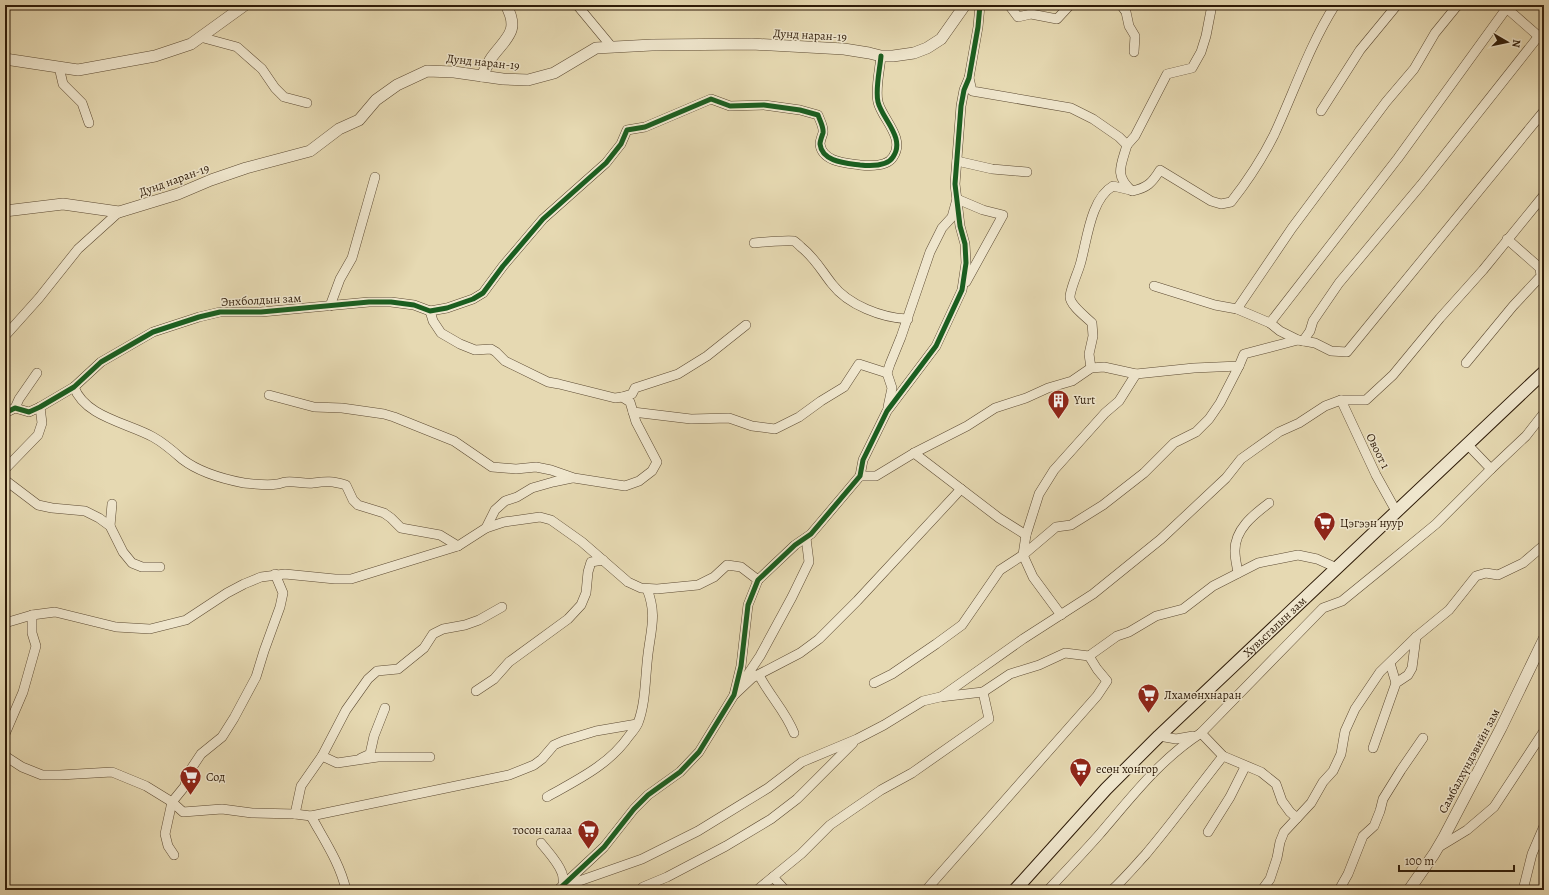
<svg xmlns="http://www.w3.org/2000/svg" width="1549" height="895" font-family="Alegreya,serif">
<rect width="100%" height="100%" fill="#e6d9b2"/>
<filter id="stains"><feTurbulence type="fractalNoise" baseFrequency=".005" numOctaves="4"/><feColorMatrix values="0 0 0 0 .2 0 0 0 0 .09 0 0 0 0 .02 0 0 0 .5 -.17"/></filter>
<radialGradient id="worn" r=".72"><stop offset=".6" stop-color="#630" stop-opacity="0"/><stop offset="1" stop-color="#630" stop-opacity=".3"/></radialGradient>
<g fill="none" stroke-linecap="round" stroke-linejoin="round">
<defs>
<g id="minor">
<path d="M577 5 611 46"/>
<path d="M1009 5 1018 17 1031 14 1057 19 1070 5"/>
<path d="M1121 5 1126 12 1129 26 1135 36 1134 52"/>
<path d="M1503 5 1544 41"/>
<path d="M200 37 237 47 262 69 275 88 284 97 307 103"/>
<path d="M59 67 63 84 82 103 89 123"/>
<path d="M969 78 972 91 1071 108 1093 119 1119 137 1127 145C1121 166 1114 175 1132 191 1147 188 1152 183 1160 170L1211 201 1221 204 1231 202C1246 183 1263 157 1274 135 1294 92 1309 46 1335 5"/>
<path d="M1321 111 1360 50 1397 5"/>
<path d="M1127 145 1135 136 1167 74 1192 68 1201 52 1206 36 1212 5"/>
<path d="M957 161 992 169 1027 172"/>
<path d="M1507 239 1540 268"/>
<path d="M754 243C762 242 788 240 794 241 796 242 799 245 801 247 815 258 821 270 832 284 848 305 882 318 908 319"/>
<path d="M1154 286 1215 305 1237 309 1270 323 1280 331 1298 340"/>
<path d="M330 306 340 279 352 258 375 177"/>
<path d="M1237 309 1292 228 1386 102 1414 69 1435 33 1457 6 1460 5"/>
<path d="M1270 323 1398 158 1506 9"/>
<path d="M5 336 39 298 78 249 119 212"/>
<path d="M1303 341 1310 331 1313 321 1339 283 1421 185 1538 37"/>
<path d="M1466 363 1513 306 1541 276 1540 268 1544 264"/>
<path d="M1091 368 1089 354 1093 336 1092 323C1086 317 1070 305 1070 297 1070 290 1078 272 1080 265 1087 242 1090 199 1113 186L1130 190"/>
<path d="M74 387C85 417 128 423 153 437 164 443 173 451 182 459 200 473 223 479 244 483 255 484 267 486 277 484 280 484 283 482 286 482 295 481 305 484 313 483 327 481 332 481 346 485L353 500 358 505 384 513 391 518 401 528 440 535 458 546"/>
<path d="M269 395 314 407 342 408 384 414 394 417 454 441 492 467 516 469 536 467 551 470 574 478 625 486 639 481 652 471 657 462 636 422 630 402 622 397 615 398 559 384 548 382 505 361 496 352 491 349 475 350 460 344 441 333 433 321 430 311"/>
<path d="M622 397 632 394 635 388 678 374 707 356 746 325"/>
<path d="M1341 400 1376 475 1396 511"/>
<path d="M888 407 892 388 887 373 890 364 901 337 930 252 942 228 952 217 957 199 983 210 1003 215 966 282"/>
<path d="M15 408 19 399 37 373"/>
<path d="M633 412 691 419 729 418 752 426 775 429 799 417 821 401 844 387 859 364 887 373"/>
<path d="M5 413 15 408 29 412 40 407 74 387 101 362 153 332 199 317 220 312H261L369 302H391L414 305 430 311 447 308 473 299 483 293 503 266 543 219 606 163 621 144 627 130 645 127 711 99 730 106 764 105 800 110 818 115C820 121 824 127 823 133 822 136 820 141 820 144 822 162 846 163 860 165 870 166 887 167 893 157 906 138 882 119 878 102 875 89 880 69 881 56"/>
<path d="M914 453 999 518 1026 535"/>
<path d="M5 469 38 435 42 423 40 407"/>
<path d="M1491 469 1526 436 1544 413"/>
<path d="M860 476H876L914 453 967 426 995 408 1026 398 1048 388 1072 381 1091 368 1104 367 1136 374 1194 368 1239 366 1244 354 1298 340 1315 343 1331 351 1347 352 1544 111"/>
<path d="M5 480 38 505 52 508 85 511 99 518 110 526 123 552 132 563 142 567H160"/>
<path d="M110 526 112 504"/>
<path d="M486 528 495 510 505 501 517 497 532 488 553 482 572 478"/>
<path d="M806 538 809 562 792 597 760 656 734 695 752 678 800 653 819 639 857 601 961 489"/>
<path d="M1238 573C1237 566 1235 559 1235 552 1234 530 1253 515 1269 503"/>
<path d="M1061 615 1033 577 1023 555 1026 535 1039 494 1054 470 1105 413 1119 401 1136 374"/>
<path d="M5 623 32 615 55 612 116 627 150 629 186 620 227 593 244 584 261 577 285 574 335 579H351L458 546 486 528 504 522 540 517 551 520 582 542 628 582 641 588 657 589 698 585 714 577 727 565 741 567 758 580"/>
<path d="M1390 663 1396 683"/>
<path d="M759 675C769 695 786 712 794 733"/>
<path d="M874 683 892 674 936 644 962 625 1000 570 1023 555 1056 527 1071 525 1103 505 1144 473 1174 443 1196 432 1209 419 1220 403 1239 366"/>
<path d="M476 691 494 679 509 662 568 619 581 605 586 593 588 572 591 562 603 560"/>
<path d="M941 697 1023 639 1093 594 1161 539 1226 478 1241 459 1279 432 1299 423 1325 406 1341 400H1366L1393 375 1440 318 1483 270 1544 195"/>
<path d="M1201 733 1223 756 1261 772 1276 784 1282 801 1290 812 1297 818"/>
<path d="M5 734 23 692 36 646 32 633V615"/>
<path d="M1159 736 1176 739 1193 736"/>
<path d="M1373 748 1396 683 1408 675 1412 668 1416 637 1449 610 1476 576 1486 573 1498 575 1523 563 1544 545"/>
<path d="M5 756 22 767 42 775H60L112 772 146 786 172 802 183 812 222 809 252 813 295 814 311 816 509 775 534 765 542 759 554 745 563 741 596 731 637 724"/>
<path d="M322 756 337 763 378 757H430"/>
<path d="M361 758 370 754 374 736 385 708"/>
<path d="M547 797C577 780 609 765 629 736 632 732 636 728 638 723 646 702 645 677 648 654 651 629 657 614 647 589"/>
<path d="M295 814 301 786 322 756 346 710 368 679 377 671 398 669 424 648 433 634 443 629 465 625 479 620 502 607"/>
<path d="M311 816C324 840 340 863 346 890"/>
<path d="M1208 832 1230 797 1245 767"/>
<path d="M541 843C548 852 558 862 562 873 564 878 562 884 565 889"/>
<path d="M1439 847 1467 830 1494 807 1544 731"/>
<path d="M174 855 168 846 165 834 172 802 185 786 187 775 201 754 222 737 234 718 256 677 264 651 280 607 283 593 275 574"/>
<path d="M773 877 785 890"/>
<path d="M565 886 642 859 698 831 768 788 802 762 857 739 884 725 923 701 940 697 983 692 1010 674 1039 665 1065 653 1089 656 1117 636 1129 632 1156 616 1183 609 1213 586 1258 563 1298 555 1317 559 1337 568"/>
<path d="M558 890 604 847 634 809 648 795 680 772 699 752 734 695 741 666 748 605 758 580 795 545 811 534 860 476 863 460 887 411 936 346 962 290 966 263 965 244 960 226 955 184 961 106 964 90 969 78 978 27 980 5"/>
<path d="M640 890 643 887 667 877 726 846 771 819 797 799 853 743"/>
<path d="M757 890 801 854 830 825 881 790 912 773 989 719 983 692"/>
<path d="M926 890 1097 696 1107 681 1097 669 1089 656"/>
<path d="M1048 890C1065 872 1082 854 1098 836 1131 798 1158 761 1201 733L1323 608 1342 601 1385 566 1436 524 1491 469 1467 444"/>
<path d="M1112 890C1124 879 1135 866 1146 854 1173 822 1197 789 1223 756"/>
<path d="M1262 890 1270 879 1277 858 1280 842 1284 832 1311 803 1323 782 1333 771 1341 754 1345 731 1355 709 1380 672 1416 637"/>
<path d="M1339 890 1348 874 1363 836 1374 826 1380 811 1383 799 1401 770 1423 738"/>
<path d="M1523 890 1532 854 1544 826"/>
</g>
<g id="tertiary">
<path d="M5 59 78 70 155 56 191 44 245 5"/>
<path d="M482 76C485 70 488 63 492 57 507 37 520 31 506 5"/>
<path d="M5 211 63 204 119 212 178 194 211 180 246 168 310 151 339 129 359 120 376 100 397 85 427 71 454 72 503 79 528 80 554 73 596 48 652 45 752 44 844 49 869 53 881 56H893L914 53 927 48 941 39 965 5"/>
<path d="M1409 890 1434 854 1444 837 1501 728 1544 639"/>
</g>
<g id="secondary">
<path id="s1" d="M1015 890 1106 789 1159 736 1544 372"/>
</g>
</defs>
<use href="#minor" stroke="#5c4a32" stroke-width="10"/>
<use href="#tertiary" stroke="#5c4a32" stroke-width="12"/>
<use href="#secondary" stroke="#2e1b08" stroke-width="14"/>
<use href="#minor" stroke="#efe6cd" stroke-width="9"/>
<use href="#tertiary" stroke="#efe6cd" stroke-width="11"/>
<use href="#secondary" stroke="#efe6cd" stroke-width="12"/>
<defs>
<g id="cycleway">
<path d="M5 413 15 408 29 412 40 407 74 387 101 362 153 332 199 317 220 312H261L369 302H391L414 305 430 311 447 308 473 299 483 293 503 266 543 219 606 163 621 144 627 130 645 127 711 99 730 106 764 105 800 110 818 115C820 121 824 127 823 133 822 136 820 141 820 144 822 162 846 163 860 165 870 166 887 167 893 157 906 138 882 119 878 102 875 89 880 69 881 56"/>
<path d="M558 890 604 847 634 809 648 795 680 772 699 752 734 695 741 666 748 605 758 580 795 545 811 534 860 476 863 460 887 411 936 346 962 290 966 263 965 244 960 226 955 184 961 106 964 90 969 78 978 27 980 5"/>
</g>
</defs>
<use href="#cycleway" stroke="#efe6cd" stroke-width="8"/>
<use href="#cycleway" stroke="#1b5e20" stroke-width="5"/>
</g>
<defs>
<symbol id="building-pin" viewBox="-11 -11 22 30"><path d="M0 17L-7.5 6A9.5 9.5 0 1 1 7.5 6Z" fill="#8f2418" stroke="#efe6cd"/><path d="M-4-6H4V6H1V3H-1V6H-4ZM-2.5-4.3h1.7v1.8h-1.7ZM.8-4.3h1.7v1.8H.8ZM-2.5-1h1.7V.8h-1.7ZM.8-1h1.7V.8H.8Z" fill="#fff"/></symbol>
<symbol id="supermarket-pin" viewBox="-11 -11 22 30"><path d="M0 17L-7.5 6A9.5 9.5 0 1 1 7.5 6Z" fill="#8f2418" stroke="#efe6cd"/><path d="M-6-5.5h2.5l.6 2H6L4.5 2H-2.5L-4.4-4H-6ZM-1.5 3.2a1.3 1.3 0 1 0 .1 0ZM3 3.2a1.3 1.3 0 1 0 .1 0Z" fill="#fff"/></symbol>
</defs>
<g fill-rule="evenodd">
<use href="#building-pin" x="1046" y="388" width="25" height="34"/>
<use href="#supermarket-pin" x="1312" y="510" width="25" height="34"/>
<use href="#supermarket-pin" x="1136" y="682" width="25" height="34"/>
<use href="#supermarket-pin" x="1068" y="756" width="25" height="34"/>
<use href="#supermarket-pin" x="178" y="764" width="25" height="34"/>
<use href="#supermarket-pin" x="576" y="818" width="25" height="34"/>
</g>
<g text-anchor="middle" stroke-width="3" stroke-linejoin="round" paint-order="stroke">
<g font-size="12" fill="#2e1b08" stroke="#efe6cd">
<text transform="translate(810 35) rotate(3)" y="4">Дунд наран-19</text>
<text transform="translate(483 62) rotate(6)" y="4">Дунд наран-19</text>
<text transform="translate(174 180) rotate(-20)" y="4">Дунд наран-19</text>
<text transform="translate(261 300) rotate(-3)" y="4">Энхболдын зам</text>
<text transform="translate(1378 451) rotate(64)" y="4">Овоот 1</text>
<text dy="4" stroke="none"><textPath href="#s1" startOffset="370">Хувьсгалын зам</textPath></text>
<text transform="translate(1469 761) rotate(-62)" y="4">Самбалхүндэвийн зам</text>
</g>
<g font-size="12" fill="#2e1b08" stroke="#efe6cd" text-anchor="start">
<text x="1074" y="404">Yurt</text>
<text x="1340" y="527">Цэгээн нуур</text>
<text x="1164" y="699">Лхамөнхнаран</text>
<text x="1096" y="773">есөн хонгор</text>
<text x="206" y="781">Сод</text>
<text x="572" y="834" text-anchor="end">тосон салаа</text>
</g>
</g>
<rect width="1549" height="895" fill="none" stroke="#e6d9b2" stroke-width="20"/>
<rect x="6" y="6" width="1537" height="883" fill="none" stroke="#2e1b08" stroke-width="2"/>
<rect x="10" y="10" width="1529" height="875" fill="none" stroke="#2e1b08"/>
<g transform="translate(1507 42) rotate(99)" stroke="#efe6cd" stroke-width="3" paint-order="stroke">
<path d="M0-3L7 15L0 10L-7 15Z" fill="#2e1b08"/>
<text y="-6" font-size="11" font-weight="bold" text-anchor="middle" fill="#2e1b08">N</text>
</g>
<path d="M1399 865v6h115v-6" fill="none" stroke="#2e1b08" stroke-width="2"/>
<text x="1405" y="865" font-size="12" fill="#2e1b08" stroke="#efe6cd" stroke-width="3" paint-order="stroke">100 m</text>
<rect width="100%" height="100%" filter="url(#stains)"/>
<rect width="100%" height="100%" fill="url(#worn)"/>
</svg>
